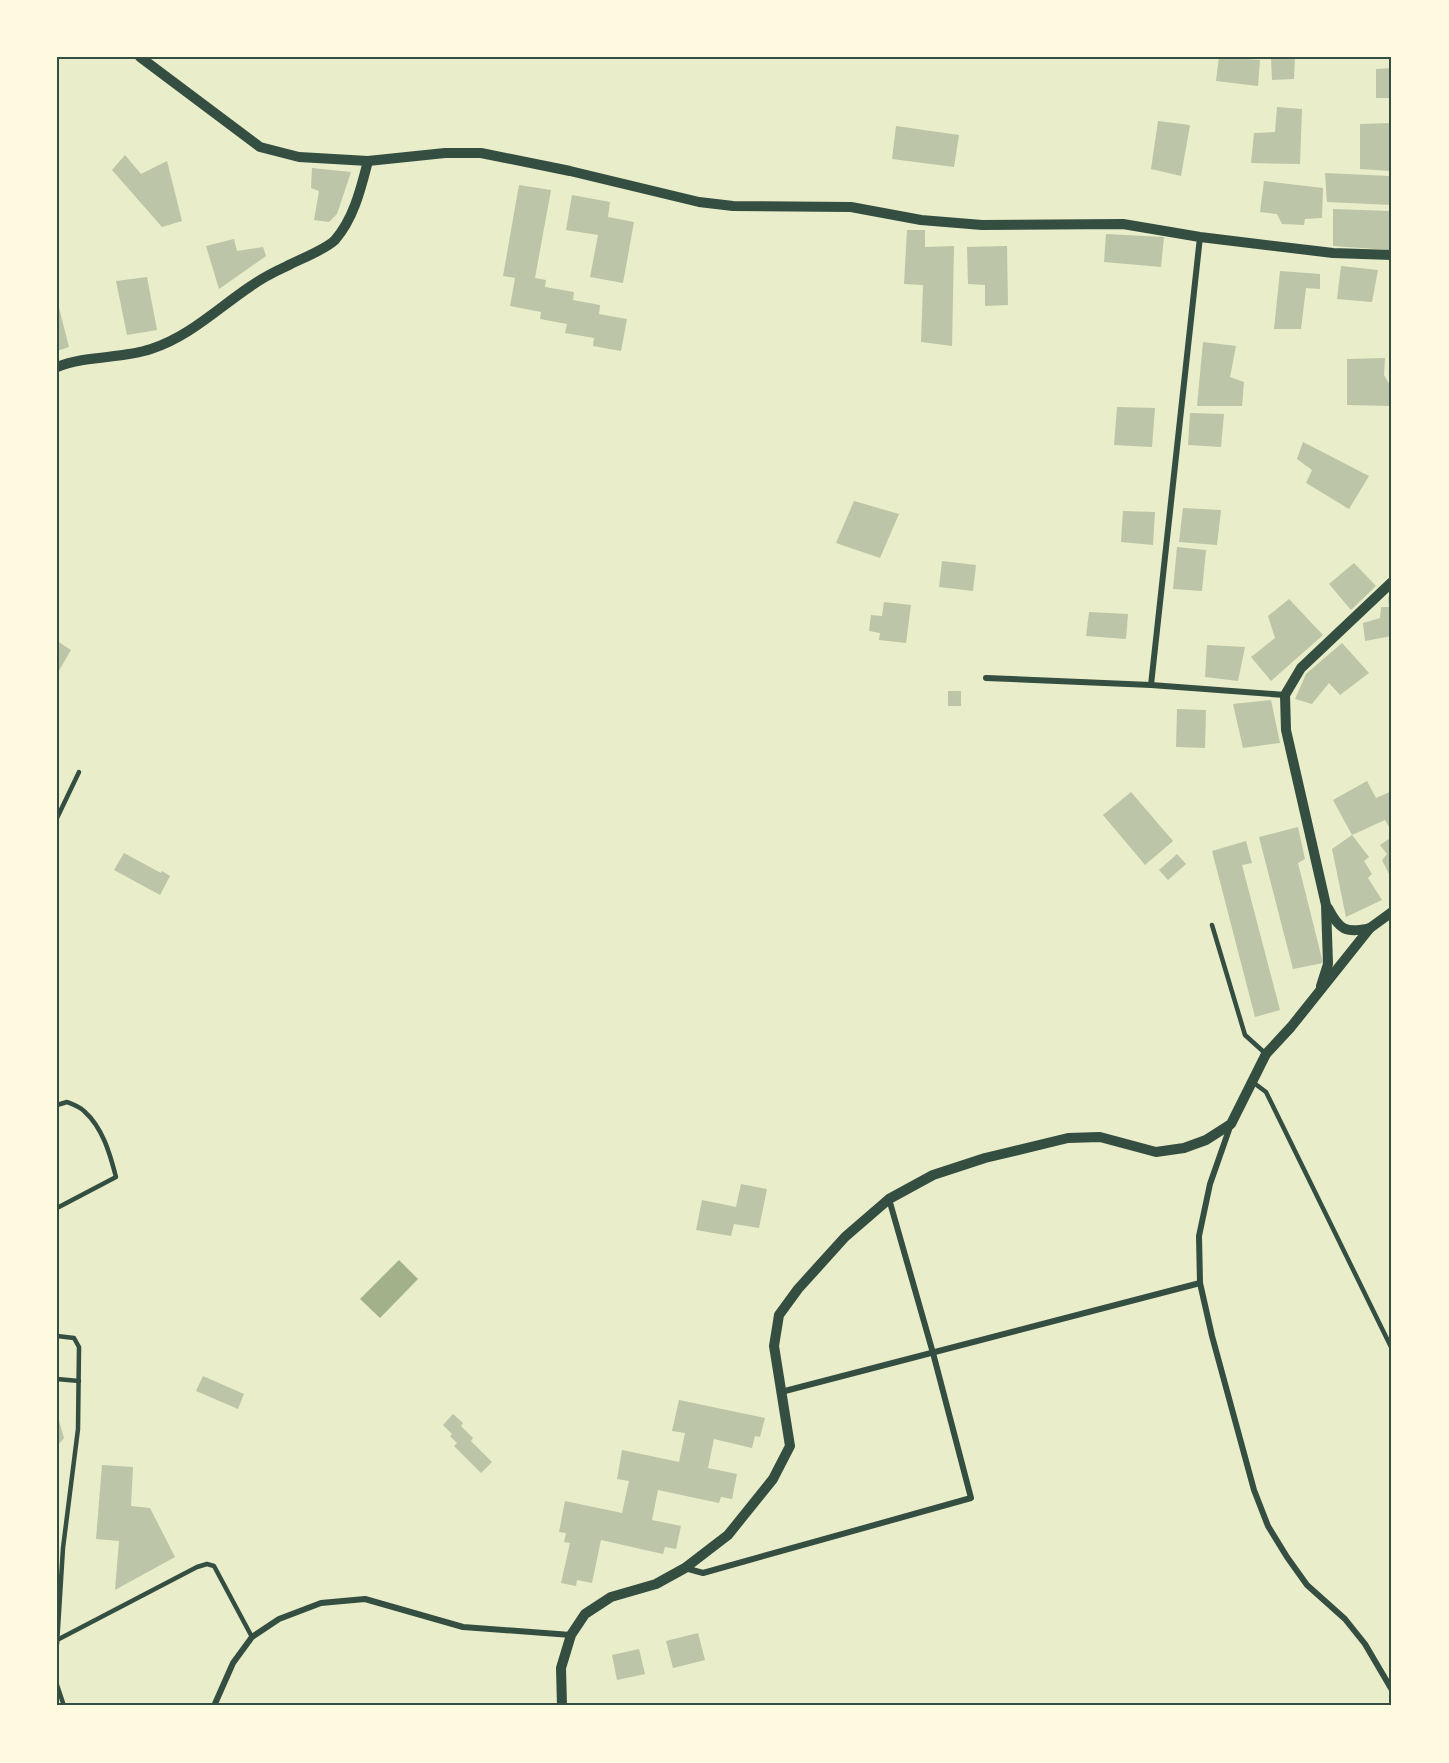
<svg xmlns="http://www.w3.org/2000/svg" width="1449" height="1763" font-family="'DM Sans',sans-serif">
<rect width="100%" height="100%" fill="#e9edc9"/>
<path fill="#a3b18a" d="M399 1260 418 1279 380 1318 360 1299Z"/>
<g fill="#bcc5a7">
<path d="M1219 57 1260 60 1258 86 1216 81Z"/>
<path d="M1271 57H1295L1294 79 1272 80Z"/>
<path d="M1392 68V98H1376V69Z"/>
<path d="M1277 107 1302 109 1300 164 1251 163 1254 133 1275 132Z"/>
<path d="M1158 121 1190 125 1181 176 1151 169Z"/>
<path d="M1392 123 1391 171 1360 169V124Z"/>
<path d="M896 126 959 135 954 167 892 159Z"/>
<path d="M125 155 141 174 167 161 182 221 162 227 112 170Z"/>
<path d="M312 168 351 172 337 214 329 222 314 220 319 191 311 188Z"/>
<path d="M1325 173 1390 176 1391 205 1327 202Z"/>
<path d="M1264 181 1323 188 1322 218 1305 219 1304 225 1282 224 1277 214 1260 212Z"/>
<path d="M519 185 551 190 535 278 546 280 545 287 574 292 573 300 600 305 599 314 627 319 621 351 593 346 594 338 565 333 567 324 540 319 541 312 510 306 515 278 503 276Z"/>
<path d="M572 195 610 202 608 217 634 222 623 283 590 277 598 235 566 230Z"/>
<path d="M1333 209 1390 211 1389 250 1333 246Z"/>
<path d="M907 230H925V247L954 246 952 346 921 342 923 285 904 284Z"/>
<path d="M1106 234 1164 237 1161 267 1104 262Z"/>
<path d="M234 239 237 251 263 247 266 256 219 289 206 246Z"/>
<path d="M1007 246 1008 305 985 306V285L968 284 967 247Z"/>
<path d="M1341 266 1378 270 1372 302 1337 299Z"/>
<path d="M1280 271 1320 274V289L1306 288 1301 329H1274Z"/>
<path d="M147 277 157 330 127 335 116 281Z"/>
<path d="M57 300 69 347 57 351Z"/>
<path d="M1203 342 1236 346 1230 377 1244 382 1242 406H1197Z"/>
<path d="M1385 358 1384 375 1392 389V406L1347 405V359Z"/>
<path d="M1117 407 1155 408 1152 447 1114 445Z"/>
<path d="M1190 413 1224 414 1221 447 1188 445Z"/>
<path d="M1303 442 1369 476 1349 509 1306 483 1312 470 1297 459Z"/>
<path d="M854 501 899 514 880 558 836 543Z"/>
<path d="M1183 508 1221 510 1217 545 1179 542Z"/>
<path d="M1123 511 1155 512 1153 545 1121 542Z"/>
<path d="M1177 547 1206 550 1202 591 1173 589Z"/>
<path d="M942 561 976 565 973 591 939 587Z"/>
<path d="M1354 563 1376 586 1351 610 1329 584Z"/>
<path d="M1392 596V636L1365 641 1363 623 1380 618 1381 607H1389L1388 597Z"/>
<path d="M1289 599 1323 635 1271 681 1251 657 1275 638 1268 616Z"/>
<path d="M884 602 911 605 906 643 879 640 880 633 869 631 871 615 882 616Z"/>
<path d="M1089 612 1128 614 1126 639 1086 636Z"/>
<path d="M57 641 71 650 57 674Z"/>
<path d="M1342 643 1369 673 1340 695 1329 683 1312 704 1295 699 1306 674Z"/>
<path d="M1207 645 1245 647 1238 681 1205 677Z"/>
<rect x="948" y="691" width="13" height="15"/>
<path d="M1271 700 1280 743 1243 748 1233 704Z"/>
<path d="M1177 709 1206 710 1205 748 1176 747Z"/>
<path d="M1367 781 1376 798 1392 791V832L1385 820 1352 835 1333 800Z"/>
<path d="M1131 792 1173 841 1145 865 1103 815Z"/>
<path d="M1298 827 1305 859 1298 863 1323 963 1293 969 1259 837Z"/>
<path d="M1352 835 1369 857 1364 861 1372 874 1368 878 1382 900 1346 917 1332 849Z"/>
<path d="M1392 837V880L1382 860 1387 854 1380 845Z"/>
<path d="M1246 841 1252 863 1242 865 1280 1010 1255 1017 1212 851Z"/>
<path d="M124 853 161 873 162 871 170 876 160 895 114 870Z"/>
<path d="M1177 854 1186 864 1168 880 1159 870Z"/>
<path d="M741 1184 767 1189 759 1228 734 1224 731 1236 696 1230 702 1200 736 1207Z"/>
<path d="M203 1376 244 1394 238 1409 196 1391Z"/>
<path d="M679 1400 765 1418 760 1437 755 1436 752 1448 714 1439 708 1468 737 1474 732 1499 721 1497 719 1503 658 1490 652 1520 681 1526 676 1549 665 1547 663 1554 601 1540 592 1583 577 1580 576 1586 561 1583 570 1543 564 1542 566 1533 559 1532 565 1501 622 1513 629 1481 617 1479 622 1450 679 1462 685 1433 672 1431Z"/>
<path d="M57 1414 64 1438 57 1446Z"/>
<path d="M453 1414 463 1423 461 1426 473 1438 471 1441 492 1462 481 1473 454 1446 457 1443 450 1436 452 1434 443 1425Z"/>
<path d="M102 1465 133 1467 131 1506 150 1508 175 1557 115 1590 119 1541 96 1539Z"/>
<path d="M698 1633 705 1660 673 1668 666 1641Z"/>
<path d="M639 1649 645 1674 617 1680 612 1655Z"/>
</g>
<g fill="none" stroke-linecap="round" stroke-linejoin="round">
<g stroke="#344e41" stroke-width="4.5">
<path d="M57 818 79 772"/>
<path d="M1212 925 1245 1035 1266 1054"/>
<path d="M1254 1083 1266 1092 1392 1349"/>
<path d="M57 1105 67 1102C72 1104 80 1107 84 1111 103 1128 110 1154 116 1177L57 1208"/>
<path d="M57 1336 74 1338 79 1347 78 1429 63 1548 57 1644"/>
<path d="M57 1379 79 1381"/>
<path d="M59 1639 197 1567 207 1564 214 1566 252 1637"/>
<path d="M57 1685 64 1706"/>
</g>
<g stroke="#344e41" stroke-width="6">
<path d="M1200 237 1151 685 1285 695"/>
<path d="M986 678 1151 685"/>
<path d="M1231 1124 1210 1184 1199 1236 1200 1283 1212 1336 1254 1490 1268 1526 1287 1557 1307 1585 1345 1619 1365 1644 1392 1690"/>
<path d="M781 1392 1200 1283"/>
<path d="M685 1568 703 1573 971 1498 933 1353 889 1199"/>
<path d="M214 1706 233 1663 252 1637 279 1619 321 1603 365 1599 463 1627 571 1635"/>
</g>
<g stroke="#344e41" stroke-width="10">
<path d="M140 57 260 147 299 157 368 161 445 153H481L570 171 699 202 733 206 851 207 921 220 982 225 1123 224 1200 237 1333 253 1392 255"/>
<path d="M57 367C87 355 121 359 151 349 189 337 218 308 251 286 262 278 274 272 287 266 300 259 325 250 335 240 354 218 361 188 368 161"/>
<path d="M1328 908C1339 929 1345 934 1370 928"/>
<path d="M1321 986 1328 964 1326 905 1286 730 1285 695 1301 668 1392 582"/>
<path d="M562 1706 561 1668 571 1635 585 1614 611 1597 656 1584 685 1568 728 1535 773 1479 790 1446 774 1346 779 1315 798 1289 845 1237 889 1199 933 1175 985 1158 1068 1138 1100 1137 1156 1152 1184 1148 1206 1140 1231 1124 1266 1054 1291 1027 1370 928 1392 912"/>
</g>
</g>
<rect width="1449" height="1763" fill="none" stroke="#fefae0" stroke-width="117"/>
<rect x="58" y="58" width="1332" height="1646" fill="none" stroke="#344e41" stroke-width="2"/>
</svg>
